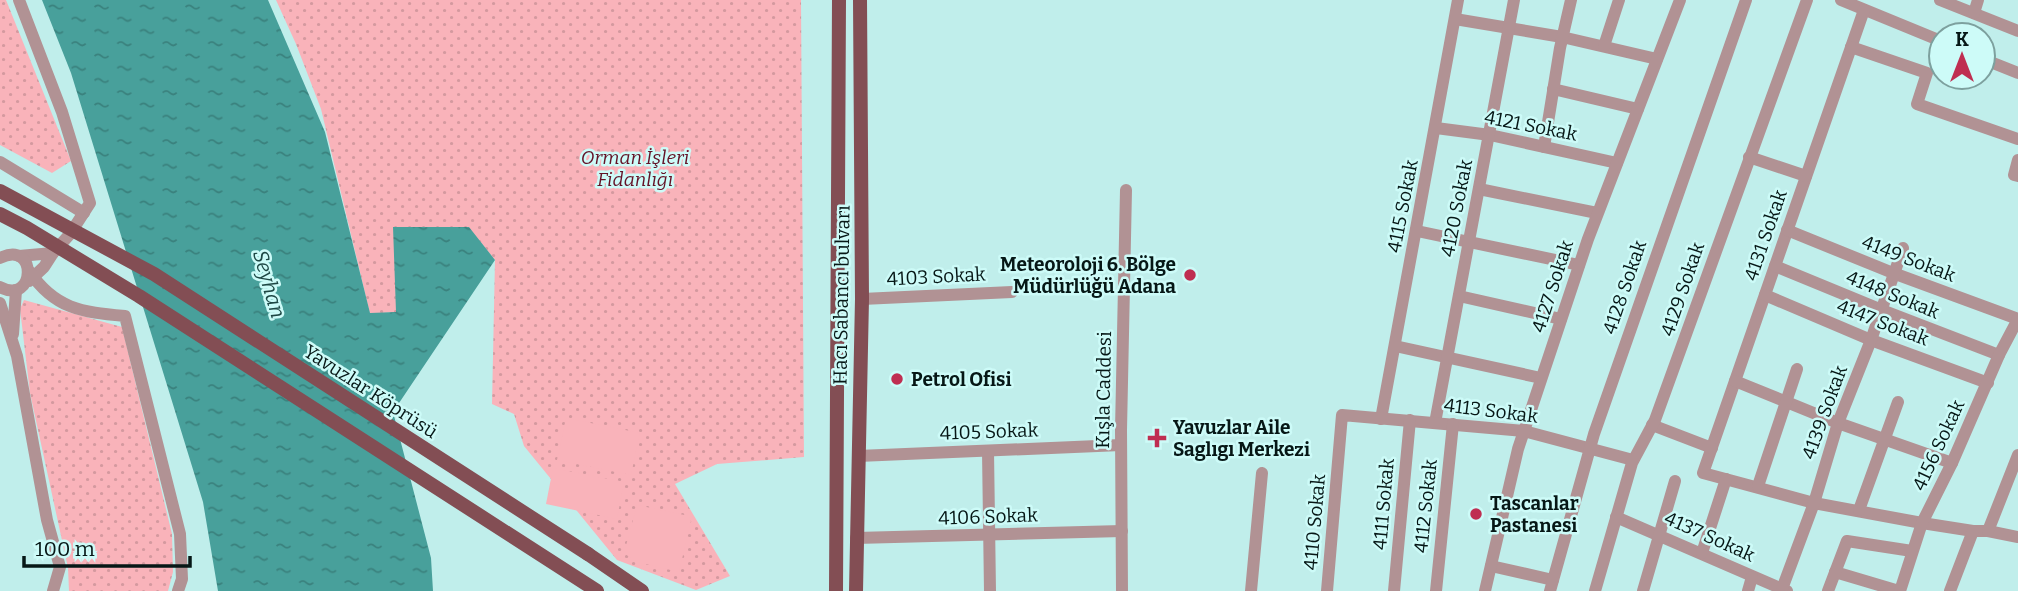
<svg xmlns="http://www.w3.org/2000/svg" width="2018" height="591" font-family="Bitter,serif">
<defs>
<pattern id="green-dots" width="8" height="8" patternUnits="userSpaceOnUse" patternTransform="scale(1.75)"><rect width="8" height="8" fill="#f9b3ba"/><path d="M2 2h.1M6 6h.1" fill="none" stroke="#d4999f" stroke-width="1.8" stroke-linecap="round"/></pattern>
<pattern id="water-ripples" width="26" height="14" patternUnits="userSpaceOnUse" patternTransform="scale(1.75)"><rect width="26" height="14" fill="#48a09b"/><path d="M2 4q2-2 4 0t4 0M15 11q2-2 4 0t4 0" fill="none" stroke="#3a817d"/></pattern>
</defs>
<rect width="100%" height="100%" fill="#c0eeeb"/>
<g fill="url(#green-dots)">
<path d="M0 0H6L71 161 52 173 0 145Z"/>
<path d="M276 0H801L804 457 717 464 675 484 730 576 696 590 617 560 524 446 514 414 492 404 495 260 469 228 396 312 370 314 321 109 296 44Z"/>
<path d="M24 300 122 327 172 534 173 572 168 591H69L68 568 30 393 20 309Z"/>
</g>
<g fill="#f9b3ba">
<path d="M566 418 640 433 631 475 557 460Z"/>
<path d="M553 468 624 482 617 519 546 504Z"/>
<path d="M637 505 689 516 691 521 679 572 637 562 624 553Z"/>
</g>
<path fill="url(#water-ripples)" d="M42 0H268L325 132 370 313 396 312 393 227H469L495 260 393 412 431 558 433 591H218L203 502 71 73Z"/>
<g fill="none" stroke-linecap="round" stroke-linejoin="round">
<g stroke="#b19294" stroke-width="12">
<path d="M19 0 62 112 90 203 70 234 53 253"/>
<path d="M1841 0 1941 41"/>
<path d="M1940 0 2018 31"/>
<path d="M1864 10 1703 473 1814 503 1922 523 1973 531H1988L2018 537"/>
<path d="M1974 13 1978 0"/>
<path d="M1455 19 1562 37 1657 59"/>
<path d="M1604 46 1619 0"/>
<path d="M1851 47 1927 73 1917 104 2018 139"/>
<path d="M1983 59 2018 73"/>
<path d="M1553 89 1638 109"/>
<path d="M1436 128 1490 135 1617 163"/>
<path d="M1544 147 1560 48 1571 0"/>
<path d="M1749 157 1806 176"/>
<path d="M2018 160 2014 175 2018 176"/>
<path d="M0 162 84 213"/>
<path d="M1479 189 1597 213"/>
<path d="M1787 230 1893 273 2018 319"/>
<path d="M1417 231 1579 265"/>
<path d="M19 256 53 253 44 267 29 281"/>
<path d="M0 258C38 239 36 306 0 287"/>
<path d="M1775 266 1882 310 1999 355"/>
<path d="M29 271C55 309 81 312 125 316L180 534 182 579 178 591"/>
<path d="M1765 295 1871 340 1988 383"/>
<path d="M1459 296 1561 319"/>
<path d="M862 299 1012 292"/>
<path d="M0 303 17 356 47 520 60 567 53 591"/>
<path d="M13 334 16 290"/>
<path d="M1395 346 1541 378"/>
<path d="M1735 381 1838 423 1952 463"/>
<path d="M1381 419 1458 0"/>
<path d="M1435 423 1514 0"/>
<path d="M1652 425 1712 448"/>
<path d="M988 451 990 591"/>
<path d="M858 456 1121 445"/>
<path d="M1758 486 1797 369"/>
<path d="M1859 510 1898 402"/>
<path d="M1616 517 1787 591"/>
<path d="M1988 531 2018 455"/>
<path d="M856 538 1122 531"/>
<path d="M1702 553 1726 479"/>
<path d="M1491 566 1553 580"/>
<path d="M1835 572 1899 591"/>
<path d="M1782 589 1814 503 1838 423 1871 340 1903 248"/>
<path d="M1122 591 1121 430 1126 190"/>
<path d="M1251 591 1262 473"/>
<path d="M1327 591 1342 415 1524 431 1633 460"/>
<path d="M1394 591 1410 420"/>
<path d="M1436 591 1453 424"/>
<path d="M1485 591 1518 449 1588 239 1680 0"/>
<path d="M1550 591 1594 434 1746 0"/>
<path d="M1595 591 1632 463 1655 420 1807 0"/>
<path d="M1643 591 1675 481"/>
<path d="M1748 591 1752 577"/>
<path d="M1828 591 1847 541 1912 551"/>
<path d="M1900 591 1922 523 1952 463 1999 355 2018 319"/>
<path d="M1950 591 1973 531"/>
</g>
<g stroke="#834e54" stroke-width="14">
<path d="M588 554 642 591"/>
<path d="M836 591 839 0"/>
<path d="M856 591 862 299 860 0"/>
</g>
<g stroke="#834e54" stroke-width="14">
<path d="M0 191 154 274 588 554"/>
<path d="M0 214 27 228 139 296 597 591"/>
</g>
</g>
<g fill="#bf2e51" stroke="#cdfbf8" stroke-width="2.5">
<circle cx="1190" cy="275" r="7"/>
<circle cx="897" cy="379" r="7"/>
<path d="M1153.5 427.5h7v7h7v7h-7v7h-7v-7h-7v-7h7z"/>
<circle cx="1476" cy="514" r="7"/>
</g>
<g text-anchor="middle" stroke-width="5" stroke-linejoin="round" paint-order="stroke">
<g font-size="19" fill="#061716" stroke="#cdfbf8">
<text transform="translate(1531 125) rotate(11)" y="7">4121 Sokak</text>
<text transform="translate(1402 206) rotate(-79)" y="7">4115 Sokak</text>
<text transform="translate(1456 208) rotate(-79)" y="7">4120 Sokak</text>
<text transform="translate(1765 235) rotate(-71)" y="7">4131 Sokak</text>
<text transform="translate(1909 258) rotate(21)" y="7">4149 Sokak</text>
<text transform="translate(936 276) rotate(-3)" y="7">4103 Sokak</text>
<text transform="translate(1552 286) rotate(-72)" y="7">4127 Sokak</text>
<text transform="translate(1624 287) rotate(-71)" y="7">4128 Sokak</text>
<text transform="translate(1682 289) rotate(-71)" y="7">4129 Sokak</text>
<text transform="translate(1893 294) rotate(22)" y="7">4148 Sokak</text>
<text transform="translate(841 295) rotate(-89)" y="7">Hacı Sabancı bulvarı</text>
<text transform="translate(1883 322) rotate(21)" y="7">4147 Sokak</text>
<text transform="translate(1103 390) rotate(-89)" y="7">Kışla Caddesi</text>
<text transform="translate(371 391) rotate(33)" y="7">Yavuzlar Köprüsü</text>
<text transform="translate(1491 410) rotate(7)" y="7">4113 Sokak</text>
<text transform="translate(1824 412) rotate(-70)" y="7">4139 Sokak</text>
<text transform="translate(989 431) rotate(-2)" y="7">4105 Sokak</text>
<text transform="translate(1938 445) rotate(-65)" y="7">4156 Sokak</text>
<text transform="translate(1383 504) rotate(-85)" y="7">4111 Sokak</text>
<text transform="translate(1425 506) rotate(-84)" y="7">4112 Sokak</text>
<text transform="translate(988 516) rotate(-2)" y="7">4106 Sokak</text>
<text transform="translate(1314 522) rotate(-85)" y="7">4110 Sokak</text>
<text transform="translate(1710 536) rotate(24)" y="7">4137 Sokak</text>
</g>
<g font-size="19" font-style="italic" fill="#641226" stroke="#cdfbf8">
<text x="635" y="164">Orman İşleri<tspan x="635" dy="22">Fidanlığı</tspan></text>
</g>
<g font-size="19" font-weight="bold" fill="#061716" stroke="#cdfbf8" text-anchor="start">
<text x="1176" y="271" text-anchor="end">Meteoroloji 6. Bölge<tspan x="1176" dy="22">Müdürlüğü Adana</tspan></text>
<text x="911" y="386">Petrol Ofisi</text>
<text x="1173" y="434">Yavuzlar Aile<tspan x="1173" dy="22">Saglıgı Merkezi</tspan></text>
<text x="1490" y="510">Tascanlar<tspan x="1490" dy="22">Pastanesi</tspan></text>
</g>
<g font-size="21" font-style="italic" fill="#1e4744" stroke="#cdfbf8">
<text transform="translate(269 284) rotate(74)" y="7">Seyhan</text>
</g>
</g>
<g transform="translate(1962 56)"><circle r="33" fill="#cdfbf8" stroke="#7da09e" stroke-width="2"/>
<path d="M0-5L12 26L0 18L-12 26Z" fill="#bf2e51"/>
<text y="-10" font-size="19" font-weight="bold" text-anchor="middle" fill="#061716">K</text>
</g>
<path d="M24 556v10h166v-10" fill="none" stroke="#061716" stroke-width="3.5"/>
<text x="35" y="556" font-size="21" fill="#061716" stroke="#cdfbf8" stroke-width="5" paint-order="stroke">100 m</text>
</svg>
